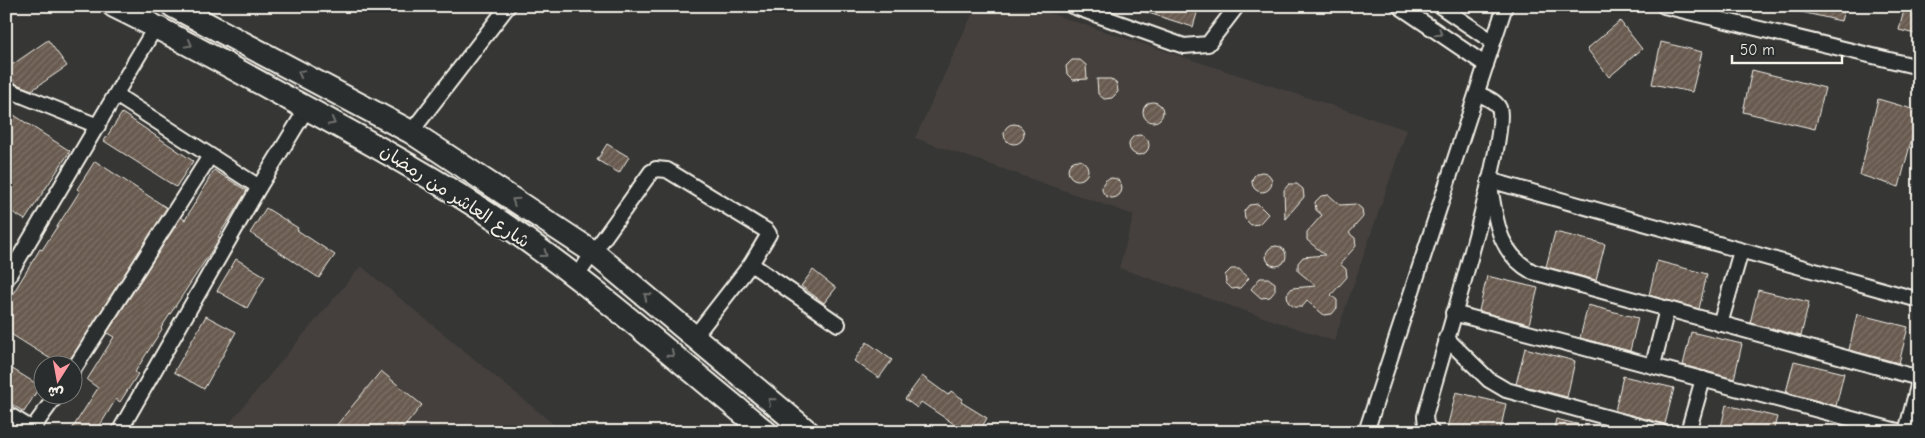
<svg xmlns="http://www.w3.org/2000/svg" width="1925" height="438" font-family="'Comic Neue','Playpen Sans Arabic',sans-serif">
<defs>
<pattern id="building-hatch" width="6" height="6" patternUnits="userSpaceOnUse" patternTransform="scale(1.25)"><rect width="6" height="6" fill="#685a4f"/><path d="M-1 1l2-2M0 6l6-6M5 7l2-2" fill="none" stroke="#7e7268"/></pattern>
</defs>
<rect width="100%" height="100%" fill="#363635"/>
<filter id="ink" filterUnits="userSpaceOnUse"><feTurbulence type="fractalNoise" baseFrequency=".02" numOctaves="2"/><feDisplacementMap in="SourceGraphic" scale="10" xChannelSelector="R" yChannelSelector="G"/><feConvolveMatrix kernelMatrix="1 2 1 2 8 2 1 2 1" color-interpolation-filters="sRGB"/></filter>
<g filter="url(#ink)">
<g fill="#45413d">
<path d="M976 6H1027L1407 130 1334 341 1119 268 1134 215 915 138Z"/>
<path d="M361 266 563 432H222Z"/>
</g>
<g fill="url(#building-hatch)" stroke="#f4f1e8">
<path d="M1137 6H1199L1193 27 1136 9Z"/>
<path d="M1797 6H1845L1841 21 1797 11Z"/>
<path d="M1905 6H1919V35L1899 30Z"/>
<path d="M1620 21 1642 49 1609 77 1587 49Z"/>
<path d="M48 40 67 66 32 90 16 84 6 69Z"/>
<path d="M1661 42 1702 52 1692 92 1652 84Z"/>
<path d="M1072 60H1080L1086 65 1087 79 1073 80 1067 74 1066 66Z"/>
<path d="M1752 70 1825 88 1815 129 1743 112Z"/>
<path d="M1097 79H1111L1117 84 1118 92 1112 98 1104 99 1098 94Z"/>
<path d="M1878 99 1919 111 1899 187 1860 175Z"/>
<circle cx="1153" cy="112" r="10"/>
<path d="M6 110 70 151 25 220 6 208Z"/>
<path d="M122 113 193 161 176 187 104 141Z"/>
<circle cx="1014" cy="134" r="10"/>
<circle cx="1139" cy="145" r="10"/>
<path d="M607 144 629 157 619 173 597 160Z"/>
<circle cx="1078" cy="170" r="10"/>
<path d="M95 161 167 208 66 366H62L6 331V305L40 249 42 250 80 191 77 189Z"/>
<path d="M214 170 247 191 218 237 220 238 218 241 161 328 162 329 135 372 138 374 120 402 116 399 96 432H70L98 388 87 380 114 337 107 333 181 217 185 220Z"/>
<circle cx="1262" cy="182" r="10"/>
<circle cx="1112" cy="188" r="10"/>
<path d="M1289 184H1297L1303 189 1304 197 1285 219 1284 190Z"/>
<path d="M1329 195 1340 205 1356 204 1362 209 1363 217 1349 233 1355 238 1356 246 1340 264 1346 269 1347 277 1331 295 1337 300V308L1332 314 1324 315 1307 301 1302 307H1294L1288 302 1287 294 1292 288 1316 286 1298 271V263L1303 257 1325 255 1307 240V232L1322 215 1316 210 1315 202 1321 196Z"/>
<path d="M1258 204 1268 214 1259 224 1251 225 1245 219 1244 211 1249 205Z"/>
<path d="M266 208 298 228 297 230 335 255 319 278 250 233Z"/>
<path d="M1555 232 1605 244 1596 280 1546 267Z"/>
<circle cx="1276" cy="256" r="10"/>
<path d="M236 259 265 276 247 308 217 291Z"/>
<path d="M1657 261 1707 274 1699 309 1649 295Z"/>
<path d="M1231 269H1239L1249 278 1240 288 1232 289 1226 283 1225 275Z"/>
<path d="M813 270 836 288 824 303 801 286Z"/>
<path d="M1487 276 1538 288 1529 324 1479 311Z"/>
<path d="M1260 278H1268L1275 283V291L1270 297 1261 298 1251 289Z"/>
<path d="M1758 290 1809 302 1801 336 1750 323Z"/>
<path d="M1588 305 1638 318 1630 351 1580 338Z"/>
<path d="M1857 314 1908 327 1899 363 1849 350Z"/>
<path d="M206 316 236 332 204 389 174 372Z"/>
<path d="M1691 332 1742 344 1734 379 1683 365Z"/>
<path d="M867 342 892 360 879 378 854 361Z"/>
<path d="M1525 348 1575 361 1567 397 1516 384Z"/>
<path d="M1794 361 1844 373 1836 406 1786 392Z"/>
<path d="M6 365 40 386 24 412 6 401Z"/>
<path d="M381 371 422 405 400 432H331Z"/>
<path d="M922 376 948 395 951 391 963 399 961 402 987 418 979 432H966L921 402 917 408 905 399Z"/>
<path d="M1623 376 1674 388 1665 424 1615 411Z"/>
<path d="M1456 392 1506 404 1500 432H1461L1447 428Z"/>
<path d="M1726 405 1777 417 1773 432H1720Z"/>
<path d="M1556 419 1589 427V432H1553Z"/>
</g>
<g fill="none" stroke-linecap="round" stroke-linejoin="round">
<defs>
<g id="minor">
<path d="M1072 6 1184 46 1208 44 1237 6"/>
<path d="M1399 6 1486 65"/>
<path d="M1440 6 1493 42"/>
<path d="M1664 6 1919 67"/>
<path d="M6 89 98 126"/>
<path d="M116 95 259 187"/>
<path d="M411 132 508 6"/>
<path d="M751 264 838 324"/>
<path d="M576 277 651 172 656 169 667 170 767 231 769 234 751 264 695 336"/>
<path d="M6 280 156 26"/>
<path d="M1919 300 1489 180C1496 218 1496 252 1533 272L1919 378"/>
<path d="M1453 313 1901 432"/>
<path d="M1720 324 1741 251"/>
<path d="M1446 338 1489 380 1506 390 1661 432"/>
<path d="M1653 365 1667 309"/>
<path d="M72 372 210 156"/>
<path d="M6 413 37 432"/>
<path d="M32 429 56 396"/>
<path d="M119 432 259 187 307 108"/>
<path d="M1366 432 1505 6"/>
<path d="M1432 432 1426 425 1425 416C1437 371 1510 137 1499 108 1495 100 1484 97 1477 93"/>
<path d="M1688 432 1703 379"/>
<path d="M1906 432 1919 382"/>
</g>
<g id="primary">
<path d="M114 6C176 36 235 69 295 102 369 142 442 182 511 229 600 291 682 364 766 432"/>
<path d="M173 6 411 132 593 252 808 432"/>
</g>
</defs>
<use href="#minor" stroke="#f4f1e8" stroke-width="18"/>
<use href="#primary" stroke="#f4f1e8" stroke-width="26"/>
<use href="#minor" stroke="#2a2d2e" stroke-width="14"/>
<use href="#primary" stroke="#2a2d2e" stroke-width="22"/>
</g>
<defs><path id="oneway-chevron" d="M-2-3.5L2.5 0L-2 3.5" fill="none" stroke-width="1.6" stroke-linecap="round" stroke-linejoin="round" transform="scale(1.25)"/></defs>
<g stroke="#71726f">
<use href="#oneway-chevron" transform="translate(1439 33) rotate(34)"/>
<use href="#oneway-chevron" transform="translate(189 44) rotate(29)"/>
<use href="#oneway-chevron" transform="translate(301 73) rotate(-152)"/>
<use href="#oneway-chevron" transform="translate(332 122) rotate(28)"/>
<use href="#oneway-chevron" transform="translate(515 201) rotate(-147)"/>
<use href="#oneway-chevron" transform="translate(544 254) rotate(36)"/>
<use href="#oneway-chevron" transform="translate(647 296) rotate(-141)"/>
<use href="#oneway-chevron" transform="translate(671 354) rotate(39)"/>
<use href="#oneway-chevron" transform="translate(771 401) rotate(-140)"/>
</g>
</g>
<g text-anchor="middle" stroke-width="4" stroke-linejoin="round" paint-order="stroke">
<g font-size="18" fill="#f4f1e8" stroke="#2a2d2e">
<text transform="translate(455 196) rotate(33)" y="6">شارع العاشر من رمضان</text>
</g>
</g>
<rect width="1925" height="438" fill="none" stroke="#2a2d2e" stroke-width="25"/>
<rect x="12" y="12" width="1900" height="413" fill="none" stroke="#f4f1e8" stroke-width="2" filter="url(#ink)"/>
<g transform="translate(58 380) rotate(191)"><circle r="24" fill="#2a2d2e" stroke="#7b7b78"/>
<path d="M0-4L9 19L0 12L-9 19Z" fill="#ff9aa2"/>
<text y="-8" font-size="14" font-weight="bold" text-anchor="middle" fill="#f4f1e8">ش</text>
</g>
<path d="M1732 55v8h110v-8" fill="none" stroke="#f4f1e8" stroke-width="2.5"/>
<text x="1740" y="55" font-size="15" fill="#f4f1e8" stroke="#2a2d2e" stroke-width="4" paint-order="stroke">50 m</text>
</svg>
